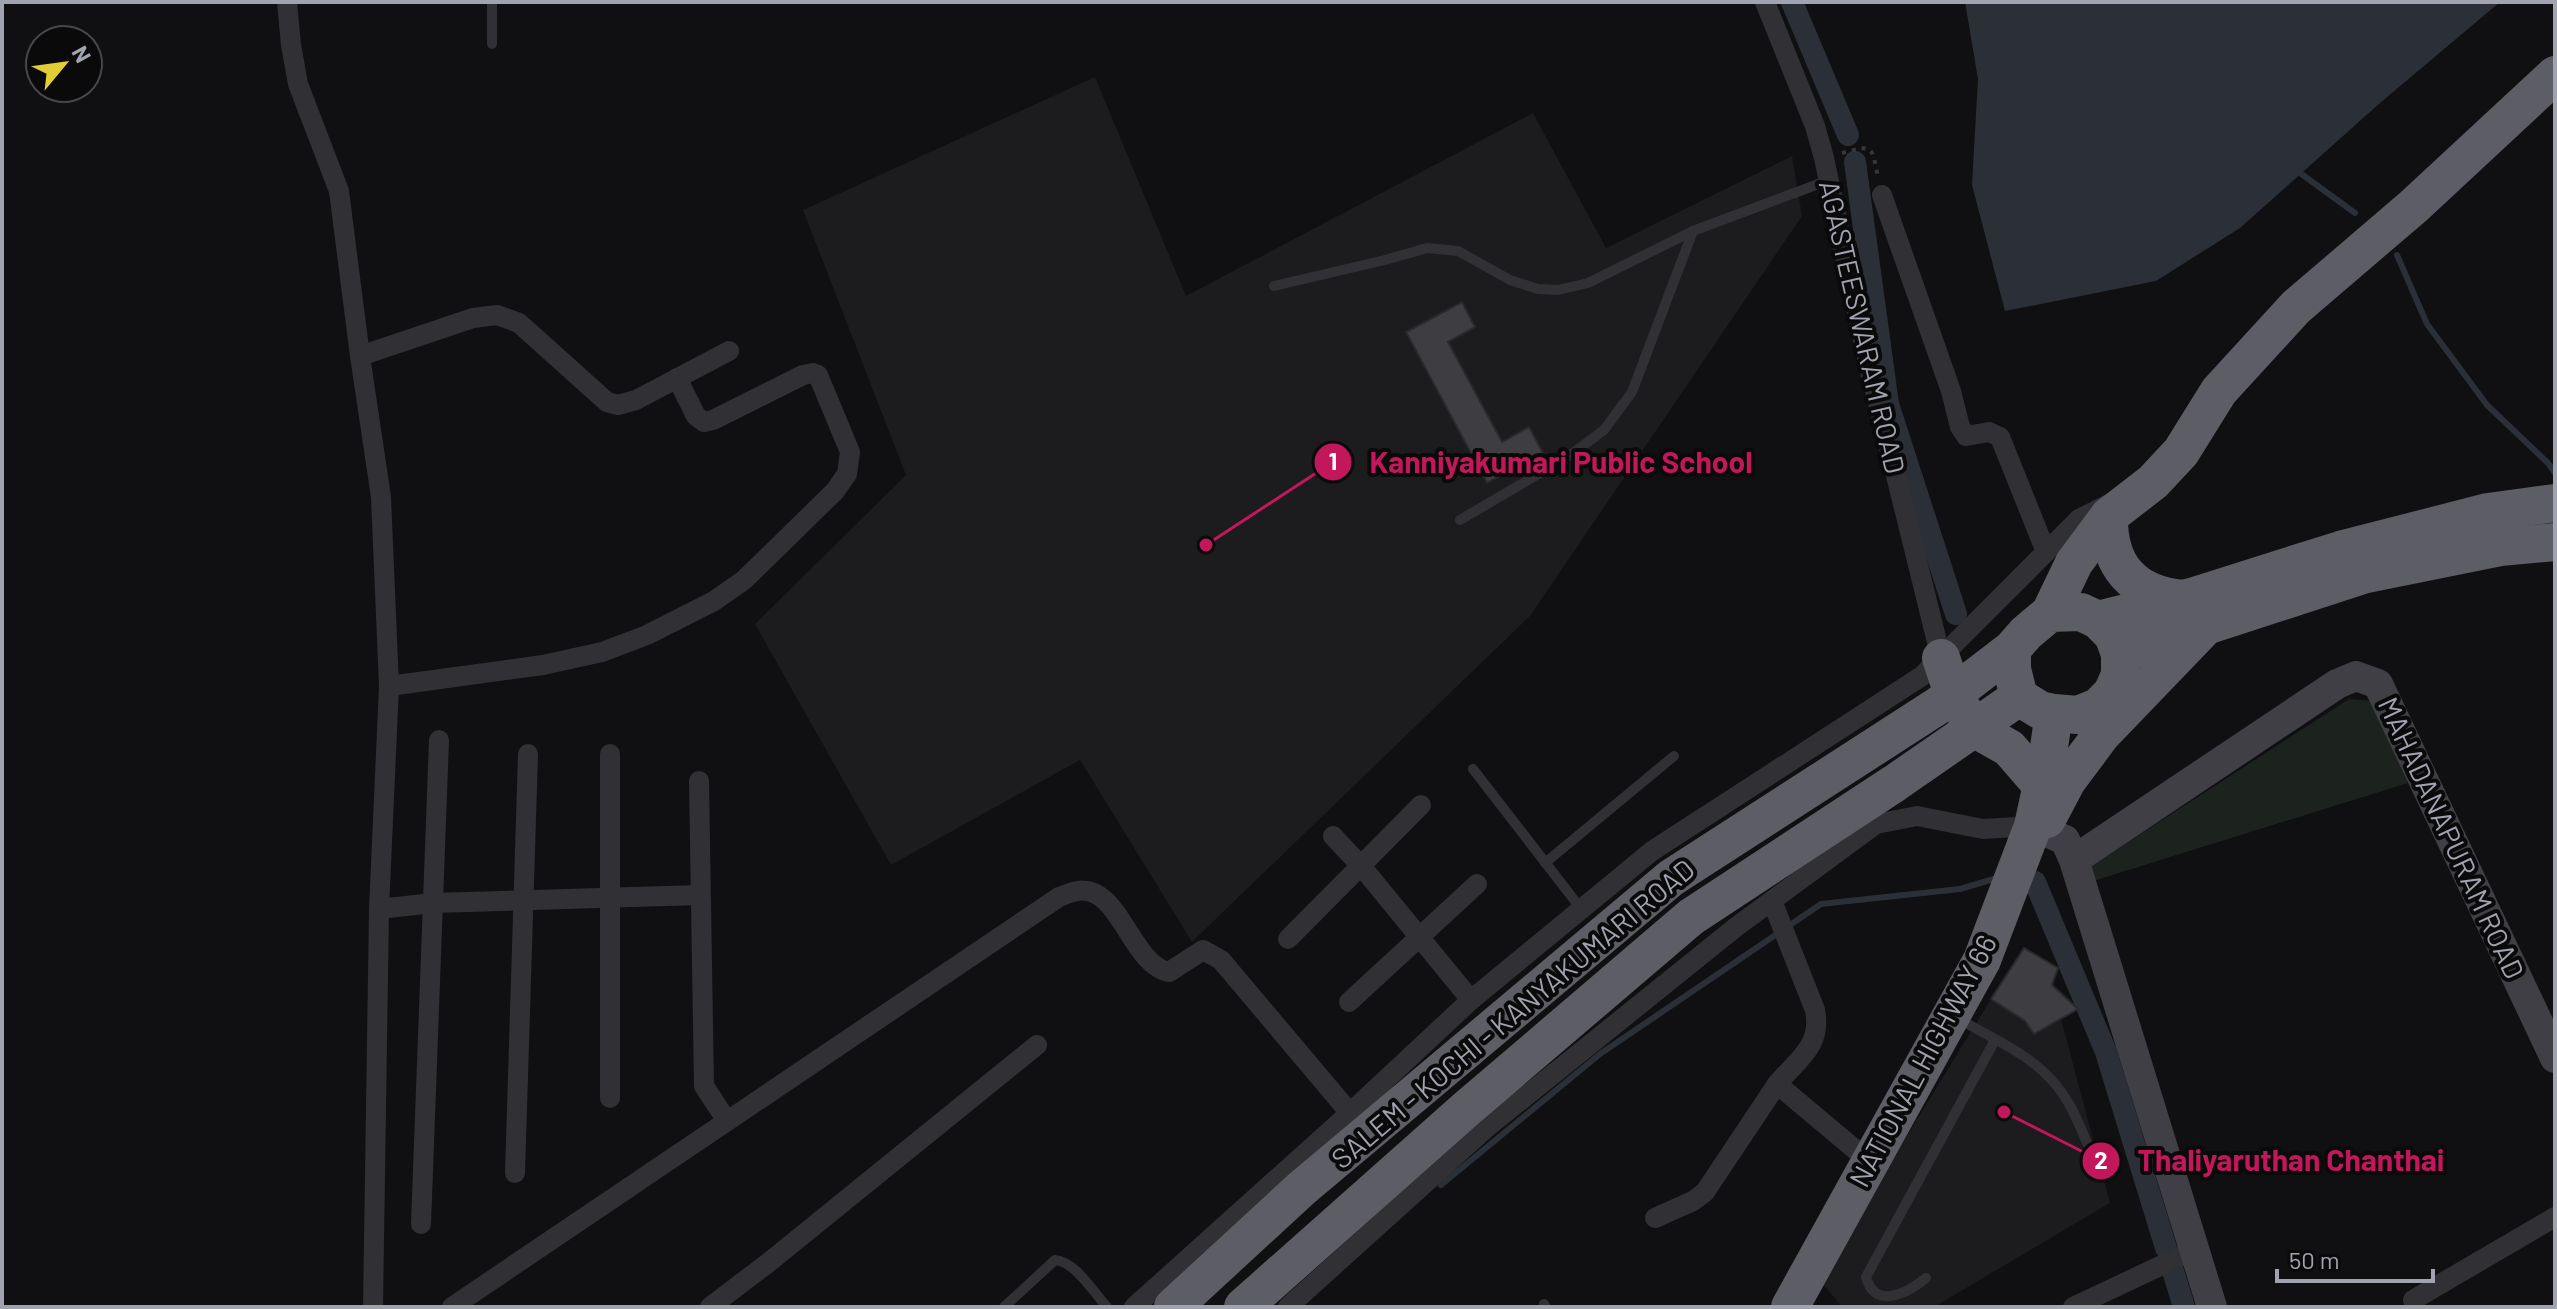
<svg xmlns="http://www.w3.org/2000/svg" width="2557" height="1309" font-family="Barlow,sans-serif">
<rect width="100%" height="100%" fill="#100f11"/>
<g fill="#1c1b1d">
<path d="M1095 77 1186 296 1533 113 1606 248 1792 156 1802 216 1530 616 1192 942 1080 760 891 865 755 624 906 475 803 210Z"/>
<path d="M2052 985 2110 1203 1934 1307H1842L1819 1279 1991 999 2025 1021Z"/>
</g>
<path fill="#1c231e" d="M2349 699 2372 701 2408 783 2090 882 2088 868Z"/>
<path fill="#2b2f37" d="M1965 2H2500L2380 103 2240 228 2156 281 2005 311 1972 185 1978 79Z"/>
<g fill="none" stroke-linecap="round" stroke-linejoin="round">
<g stroke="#2b2f37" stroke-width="6">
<path d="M2296 170 2355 213"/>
<path d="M2397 255 2427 324 2487 405 2548 463 2555 473"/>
<path d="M1441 1185 1600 1054 1821 904 1960 889 1997 878"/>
</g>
<g stroke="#2b2f37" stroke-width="22">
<path d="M1792 2 1848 135"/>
<path d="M1855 162 1888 404 1956 614"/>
<path d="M2035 882 2106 1052 2166 1248"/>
<path d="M2173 1271 2184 1307"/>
</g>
</g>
<g fill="#3e3d42" stroke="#2a292c" stroke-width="2">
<path d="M1462 302 1475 327 1448 342 1502 442 1529 427 1543 453 1487 483 1406 332Z"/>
<path d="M2024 948 2058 968 2052 985 2078 1009 2034 1034 2025 1021 1991 999Z"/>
</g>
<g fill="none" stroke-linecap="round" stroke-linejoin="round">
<path stroke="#37373c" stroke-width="4" stroke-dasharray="4 6" stroke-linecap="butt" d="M1842 153C1875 144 1871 146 1878 177"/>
<g stroke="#313135" stroke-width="10">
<path d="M492 44V2"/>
<path d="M1274 286 1385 260 1427 248 1458 251 1510 280 1538 289 1558 290 1588 283 1693 231 1829 180"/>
<path d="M1460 520 1569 456 1604 430 1632 392 1693 231"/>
<path d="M1473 769 1582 910"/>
<path d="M1545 863 1674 756"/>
<path d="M1957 1018C1993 1039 2038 1057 2062 1093 2073 1108 2080 1126 2087 1143"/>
<path d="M1926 1278C1905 1295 1874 1309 1866 1277L1995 1040"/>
<path d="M1544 1304 1546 1307"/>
<path d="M1004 1307 1055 1260C1076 1262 1093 1292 1107 1307"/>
</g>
<g stroke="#313135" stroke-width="20">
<path d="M287 2 291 45 298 84 339 191 360 356 381 497 389 686 379 909 373 1307"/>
<path d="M1765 2 1815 126 1824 158 1867 358 1941 658"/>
<path d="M1882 195 1951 391 1960 427 1966 436 1989 432 2000 437 2046 552"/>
<path d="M360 356 473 318 497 315 519 323 607 402 618 405 636 400 729 351"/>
<path d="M389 686 543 665 602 652 647 635 714 601 744 580 835 491 847 474 850 452 818 375 813 373 803 375 713 420 704 422 696 416 677 378"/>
<path d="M699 781 704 1086 727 1121"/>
<path d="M1333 836 1362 867 1471 1000"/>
<path d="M1772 901 1815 1010C1822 1046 1799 1058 1777 1084L1870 1162"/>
<path d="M379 909 433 903 700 895"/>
<path d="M1288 939 1421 805"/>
<path d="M1349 1002 1477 884"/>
<path d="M610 1098V754"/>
<path d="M515 1173 528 754"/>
<path d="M1655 1218 1693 1201 1705 1192 1777 1084"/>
<path d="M421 1224 439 740"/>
<path d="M2413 1300 2555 1217"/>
<path d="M452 1307 1059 897C1065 895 1071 892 1077 891 1120 884 1130 964 1169 972L1203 950 1221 960 1350 1113"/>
<path d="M710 1307 768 1263 1037 1045"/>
<path d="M1134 1307 1350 1113 1471 1000 1652 851 1922 676 2079 519 2109 504"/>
<path d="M1288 1307 1485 1129 1736 927 1876 824 1917 816 1983 829 2033 826"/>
<path d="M2073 1307 2194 1250"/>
</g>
<g stroke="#3f3f45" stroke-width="30">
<path d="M2033 826 2065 840 2074 860 2212 1307"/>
<path d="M2074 860 2337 684 2356 676 2378 684 2555 1058"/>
</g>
<g stroke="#5d5d66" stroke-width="38">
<path d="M2109 516C2108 566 2133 594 2182 599"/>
<path d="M2050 613 2074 563 2109 516 2153 482 2181 452 2219 391 2296 307 2414 206 2555 75"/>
<path d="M2098 620 2191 597 2340 550 2488 512 2555 503"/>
<path d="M2120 654 2366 574 2500 547 2555 542"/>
<path d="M1941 658 1953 694 1975 729 2009 748 2042 786"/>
<path d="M2047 819 2067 781 2102 734 2202 630"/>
<path d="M1173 1307 1301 1189 1671 878 1939 705 2012 649 2026 633 2050 613 2081 612 2098 620 2113 635 2120 654V675L2112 693 2098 707 2078 715 2054 713 2040 710 2019 697 2012 669V649"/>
<path d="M1243 1307 1465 1110 1691 917 1895 783 2019 697"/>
<path d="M1790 1307 1982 960 2033 826 2047 761 2054 713"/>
</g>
</g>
<g text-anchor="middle" stroke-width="8" stroke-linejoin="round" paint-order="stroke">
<g font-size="28" fill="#a2a3b0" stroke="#0b0a0b">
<text transform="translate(1862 327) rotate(77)" y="10">AGASTEESWARAM ROAD</text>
<text transform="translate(2451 838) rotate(65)" y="10">MAHADANAPURAM ROAD</text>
<text transform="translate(1513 1014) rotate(-40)" y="10">SALEM - KOCHI - KANYAKUMARI ROAD</text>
<text transform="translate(1923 1061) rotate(-62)" y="10">NATIONAL HIGHWAY 66</text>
</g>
</g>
<path fill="none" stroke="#c2185b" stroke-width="3" d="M1206 545L1333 462M2004 1112L2101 1161"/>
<g fill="#c2185b" stroke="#0b0a0b" stroke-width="3">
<circle cx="1206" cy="545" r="8"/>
<circle cx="2004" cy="1112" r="8"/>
<circle cx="1333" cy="462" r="20"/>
<circle cx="2101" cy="1161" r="20"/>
</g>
<g font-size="24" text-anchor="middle" font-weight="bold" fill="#fff">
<text x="1333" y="470">1</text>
<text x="2101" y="1169">2</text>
</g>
<g font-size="30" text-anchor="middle" font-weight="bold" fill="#c2185b" stroke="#0b0a0b" stroke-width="8" stroke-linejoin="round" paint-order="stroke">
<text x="1561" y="473">Kanniyakumari Public School</text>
<text x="2291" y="1171">Thaliyaruthan Chanthai</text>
</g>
<rect width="2557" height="1309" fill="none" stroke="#a2a3b0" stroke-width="8"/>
<g transform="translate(64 64) rotate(61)"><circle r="38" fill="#0b0a0b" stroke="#47474d" stroke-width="2"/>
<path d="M0-6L14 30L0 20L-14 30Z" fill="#e1ce37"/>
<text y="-12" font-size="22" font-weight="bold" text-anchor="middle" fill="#a2a3b0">N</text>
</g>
<path d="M2277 1269v12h156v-12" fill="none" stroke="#a2a3b0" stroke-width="4"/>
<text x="2289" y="1269" font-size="24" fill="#a2a3b0" stroke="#0b0a0b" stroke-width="6" paint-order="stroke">50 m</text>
</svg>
